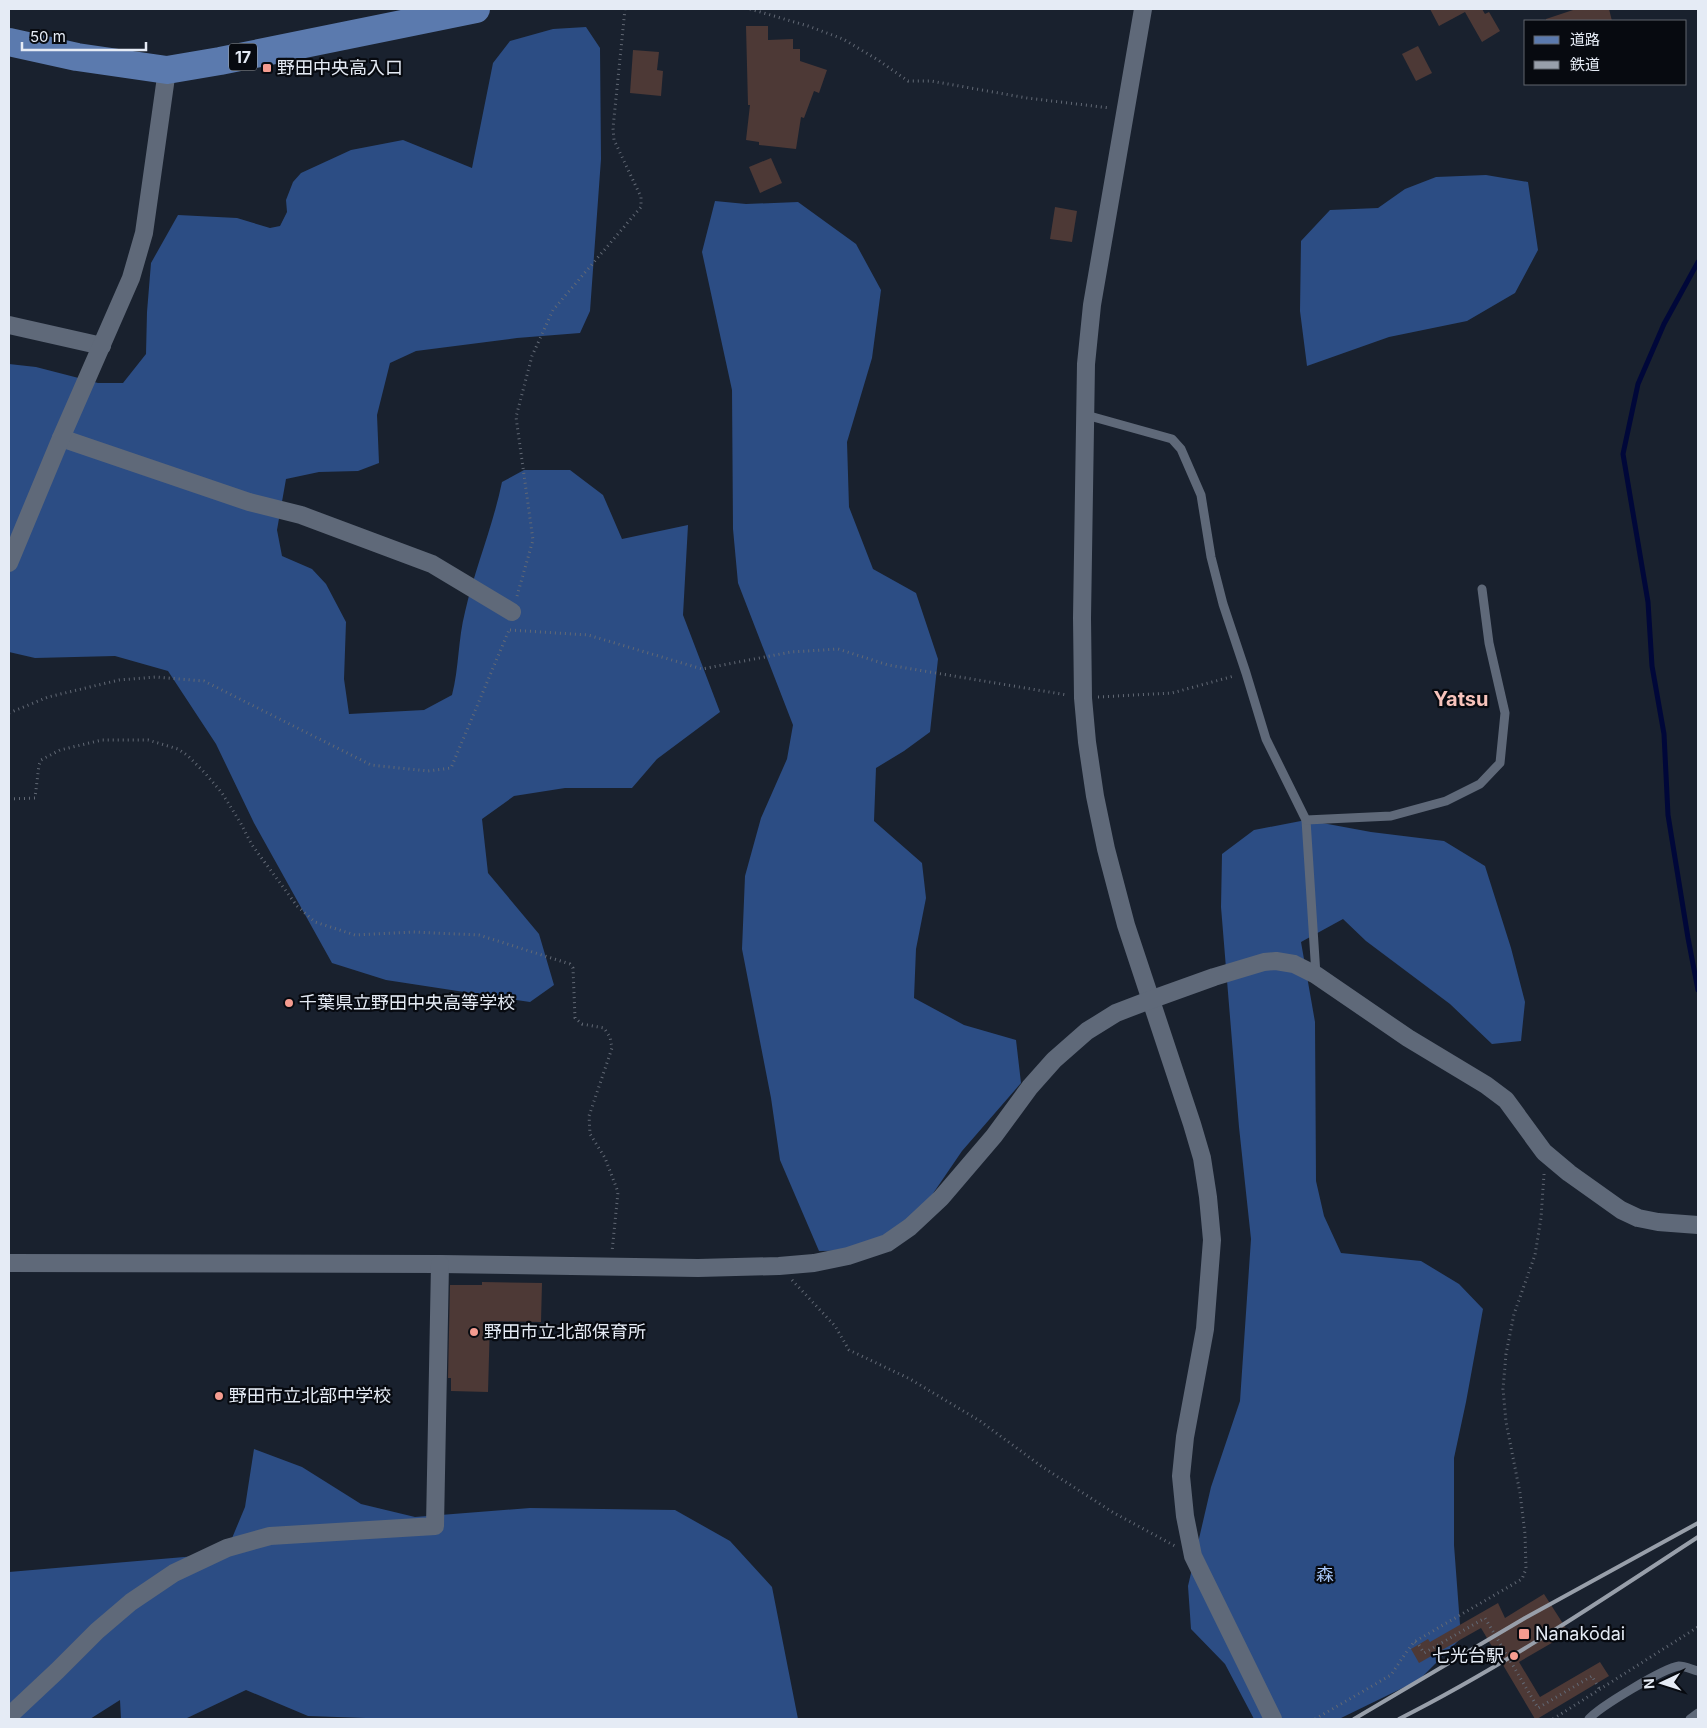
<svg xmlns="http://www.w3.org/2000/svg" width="1707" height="1728" font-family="Inter,'Noto Sans JP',sans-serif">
<rect width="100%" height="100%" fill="#19212e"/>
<g fill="#2c4d84">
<path d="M586 27 600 48 601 159 590 311 580 333 517 338 416 351 390 363 377 415 379 463 358 471 319 472 286 479 277 530 282 556 312 569 326 584 346 622 344 679 349 714 424 710 452 695C459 668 458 639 465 612 475 568 493 526 502 482L524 470H570L603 495 622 539 688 525 683 615 720 712 657 759 632 788H565L514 796 482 819 488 873 539 934 554 985 530 1002 386 980 332 963 254 823 216 744 168 671 115 656 35 658 9 652V364L36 367 98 383H123L146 354 147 312 151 263 178 215 237 218 270 228 280 226 287 212 286 200 293 182 301 173 351 150 403 140 472 168 493 63 510 41 553 29Z"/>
<path d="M1486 175 1528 182 1538 250 1515 293 1467 321 1389 337 1307 366 1300 311 1301 241 1330 210 1378 208 1405 189 1436 177Z"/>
<path d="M715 201 746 204 798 202 856 244 881 290 872 358 847 442 849 507 873 569 916 593 938 659 930 732 904 751 876 768 874 821 922 863 926 898 916 949 914 998 964 1025 1016 1040 1021 1083 962 1151 904 1236 882 1250 819 1251 780 1160 771 1098 742 949 745 876 761 818 787 759 793 725 738 583 733 529 732 390 702 252Z"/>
<path d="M1306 820 1371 832 1444 841 1485 866 1511 948 1525 1002 1521 1041 1492 1044 1450 1004 1366 941 1343 919 1301 942 1315 1022 1316 1181 1324 1216 1341 1253 1421 1261 1459 1284 1483 1309 1466 1402 1454 1458V1545L1461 1638 1419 1680 1339 1719H1254L1225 1664 1191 1629 1188 1586 1211 1487 1240 1401 1251 1239 1239 1127 1221 907 1222 854 1254 830Z"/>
<path d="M254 1449 302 1467 361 1504 415 1517 530 1508 675 1510 730 1541 772 1587 798 1719H394L308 1716 246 1690 185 1719H121L120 1700 90 1719H9V1572L196 1556 230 1543 245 1507Z"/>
</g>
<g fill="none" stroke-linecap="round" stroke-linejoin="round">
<path stroke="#000739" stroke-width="5" d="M1698 262 1664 324 1638 384 1623 454 1648 602 1652 666 1664 734 1668 815 1688 938 1698 990"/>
</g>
<g fill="#4d3936">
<path d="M1430 9H1482L1485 14 1489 12 1500 31 1482 42 1465 12 1439 26Z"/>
<path d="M1576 9H1609L1612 21H1546V19Z"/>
<path d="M746 26H768V40L793 39V49H800V61L827 70 819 93 814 91 804 118 801 117 796 149 759 145V142L746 140 750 105H748Z"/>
<path d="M1418 46 1432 73 1416 81 1402 54Z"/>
<path d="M633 50 659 52 657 70 663 71 661 96 630 93Z"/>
<path d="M771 158 782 183 760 193 749 167Z"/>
<path d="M1055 207 1077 211 1072 242 1050 239Z"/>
<path d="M482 1282 542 1283 541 1322 490 1321 488 1392 451 1391V1378H448L450 1285H482Z"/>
<path d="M1544 1594 1569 1633 1519 1662 1540 1697 1600 1662 1609 1676 1537 1719H1535L1481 1628 1419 1663 1411 1649 1428 1639 1430 1642 1498 1603 1505 1618Z"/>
</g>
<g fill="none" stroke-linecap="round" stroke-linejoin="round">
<g stroke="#626975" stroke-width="3" stroke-dasharray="1 4" stroke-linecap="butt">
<path d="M750 9 808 26 843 39 878 60 908 81H931L1027 98 1110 108"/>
<path d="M517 596 533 540 516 417 532 356 553 310 641 207V197L614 140 613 128 625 9"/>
<path d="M510 630 588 635 702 669 791 652 838 649 888 665 1067 695"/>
<path d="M1098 697 1172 693 1234 676"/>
<path d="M9 713 48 697 119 680 156 677 204 681 371 765 428 771 451 768 509 630"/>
<path d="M9 799 35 798 39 765 41 760 60 750 102 740H148L178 749 187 755 205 773 222 793 240 822 252 845 297 906 315 922 355 935 413 932 479 935 570 964 573 968 575 1018 582 1024 604 1028 610 1037 612 1048 589 1116 590 1134 605 1158 618 1192 612 1252"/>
<path d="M792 1280 835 1326 849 1350 910 1379 980 1421 1041 1466 1114 1513 1175 1546"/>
<path d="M1415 1642 1419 1645 1424 1653 1485 1618 1538 1708 1592 1676 1600 1690"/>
<path d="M1315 1719 1391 1675 1405 1654 1414 1642 1522 1579 1526 1569 1525 1534 1520 1493 1506 1422 1503 1389 1506 1354 1514 1314 1535 1255 1541 1218 1544 1174"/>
<path d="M1553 1719 1698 1627"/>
</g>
<g stroke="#5f6979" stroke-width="9">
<path d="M1086 415 1172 439 1181 449 1201 495 1211 557 1223 604 1246 673 1266 739 1306 820 1316 975"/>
<path d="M1306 820 1391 816 1446 801 1480 784 1500 763 1505 713 1489 643 1482 589"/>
<path d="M1589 1719C1599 1707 1664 1668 1679 1666 1685 1666 1693 1670 1698 1671"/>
<path d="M1690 1719 1698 1713"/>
</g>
<g stroke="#5f6979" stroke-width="18">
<path d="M1143 9 1092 305 1086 364 1082 618 1083 698 1087 742 1095 796 1106 849 1126 925 1192 1124 1202 1158 1208 1197 1212 1240 1205 1329 1185 1437 1181 1476 1185 1516 1193 1556 1273 1719"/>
<path d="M9 325 102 346"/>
<path d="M61 438 249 502 301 515 432 564 512 612"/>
<path d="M9 563 61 438 131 278 144 233 167 70"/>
<path d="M9 1263 440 1264 698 1268 779 1266 814 1263 848 1256 887 1243 910 1227 941 1198 994 1136 1030 1087 1054 1060 1087 1031 1116 1013 1150 1000 1214 977 1264 962 1276 961 1294 964 1316 975 1408 1038 1486 1085 1506 1100 1544 1152 1569 1173 1621 1210 1638 1218 1658 1222 1698 1225"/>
<path d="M9 1716 57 1671 97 1631 131 1602 174 1573 227 1548 270 1536 435 1526 440 1264"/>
</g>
<path stroke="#5b7aae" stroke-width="28" d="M9 42 77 57 167 70 220 61 476 9"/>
<g stroke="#989faa" stroke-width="4">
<path d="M1354 1719 1525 1618 1698 1523"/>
<path d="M1399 1719C1504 1666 1600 1601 1698 1537"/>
</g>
</g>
<g fill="#f59c90" stroke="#070a10" stroke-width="2">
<rect x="262" y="63" width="10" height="10" rx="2.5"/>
<circle cx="289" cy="1003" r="5"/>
<circle cx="474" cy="1332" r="5"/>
<circle cx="219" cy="1396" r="5"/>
<rect x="1518" y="1628" width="12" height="12" rx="2.5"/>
<circle cx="1514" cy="1656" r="5"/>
</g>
<g text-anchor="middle" stroke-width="4.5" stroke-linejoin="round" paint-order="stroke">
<rect fill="#070a10" stroke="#a2a8b0" stroke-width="1" x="229" y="43.5" width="28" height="27" rx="4"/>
<g font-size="16" font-weight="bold" fill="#e5ebf5">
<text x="243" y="63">17</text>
</g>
<g font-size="18" fill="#e5ebf5" stroke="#070a10" text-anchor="start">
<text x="277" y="74">野田中央高入口</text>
<text x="299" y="1009">千葉県立野田中央高等学校</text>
<text x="484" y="1338">野田市立北部保育所</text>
<text x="229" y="1402">野田市立北部中学校</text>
<text x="1535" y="1640">Nanakōdai</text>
<text x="1504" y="1662" text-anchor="end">七光台駅</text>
</g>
<g font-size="18" fill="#a7c5f7" stroke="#070a10">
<text x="1325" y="1581">森</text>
</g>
<g font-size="20" font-weight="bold" fill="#f7c3bb" stroke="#070a10">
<text x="1461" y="706">Yatsu</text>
</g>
</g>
<rect width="1707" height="1728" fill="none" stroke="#e5ebf5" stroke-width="20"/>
<rect x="1524" y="20" width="162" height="65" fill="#070a10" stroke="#60646c"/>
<rect x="1534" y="36" width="25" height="8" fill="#5b7aae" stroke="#60646c"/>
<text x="1570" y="45" font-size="15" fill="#e5ebf5">道路</text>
<rect x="1534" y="61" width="25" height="8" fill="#989faa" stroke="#60646c"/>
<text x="1570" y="70" font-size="15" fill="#e5ebf5">鉄道</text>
<g transform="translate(1662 1683) rotate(266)" stroke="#070a10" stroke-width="4" paint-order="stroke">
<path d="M0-4L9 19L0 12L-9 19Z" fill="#e5ebf5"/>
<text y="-8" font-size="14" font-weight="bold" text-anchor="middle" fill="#e5ebf5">N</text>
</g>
<path d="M22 42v8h124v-8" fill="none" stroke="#e5ebf5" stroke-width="2.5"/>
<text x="30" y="42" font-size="15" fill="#e5ebf5" stroke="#070a10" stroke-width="4" paint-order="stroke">50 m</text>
</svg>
